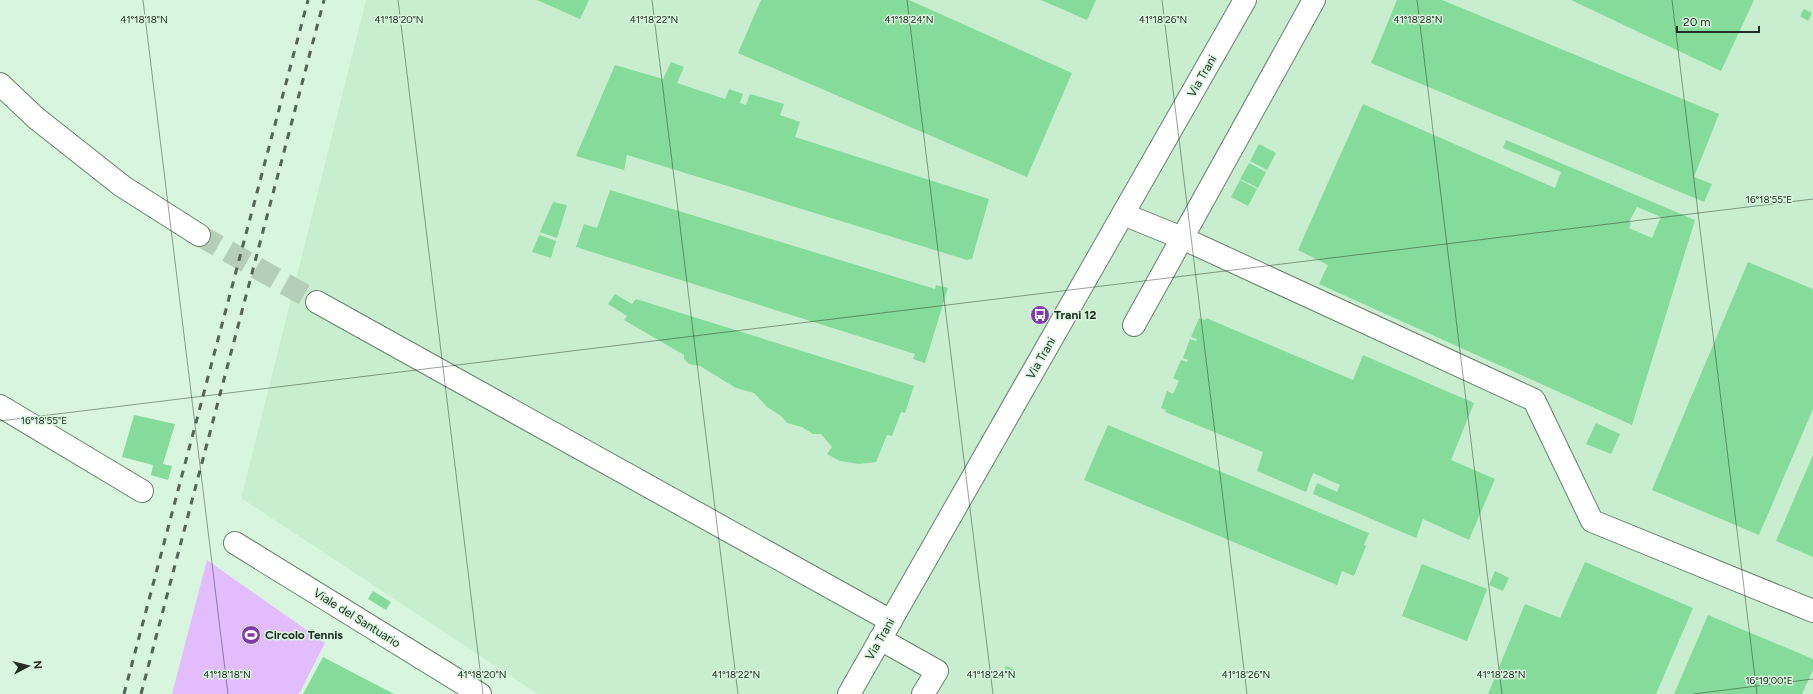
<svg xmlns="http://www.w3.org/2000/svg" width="1813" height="694" font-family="Figtree,sans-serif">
<rect width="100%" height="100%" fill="#d8f6dd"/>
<path fill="#c9eecf" d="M366 0H1813V694H538L241 498Z"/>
<path fill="#e3bcfe" d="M207 560 325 643 299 694H172Z"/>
<g fill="#85db99" fill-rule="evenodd">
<path d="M537 0H589L580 19Z"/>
<path d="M761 0H909L1072 73 1027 177 738 53Z"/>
<path d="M1041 0H1096L1087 20Z"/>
<path d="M1397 0H1442L1719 114 1694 177 1712 184 1704 202 1371 63Z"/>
<path d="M1571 0H1754L1721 71Z"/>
<path d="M1804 9 1812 13 1808 21 1800 16Z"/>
<path d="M671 62 684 67 677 83 725 99 729 89 743 94 740 103 746 105 750 94 784 104 780 115 800 122 795 137 989 199 972 259 967 260 627 155 624 170 576 156 615 65 663 79Z"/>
<path d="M1363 104 1555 188 1561 172 1503 148 1506 140 1695 220 1632 425 1319 284 1328 265 1298 250ZM1637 207 1661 217 1652 238 1629 228 1631 223 1629 222Z"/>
<path d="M1259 144 1276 153 1267 170 1250 161Z"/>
<path d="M1249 163 1266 172 1258 188 1240 179Z"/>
<path d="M1240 180 1257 189 1248 206 1231 197Z"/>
<path d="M610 190 935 289 936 285 948 288 925 363 913 359 915 354 576 247 584 224 597 228Z"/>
<path d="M553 202 567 205 557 238 540 232Z"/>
<path d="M539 235 556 241 551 258 532 252Z"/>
<path d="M1748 262 1813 289V409L1759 535 1652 490Z"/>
<path d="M615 294 632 304 636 299 914 386 905 413 901 412 892 436 887 435 876 462 859 464 840 461 827 454 832 447 821 434H813L802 427 787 423 781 416 767 407 754 393 736 388 700 366 689 364 684 359V355L624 320 627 316 608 304Z"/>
<path d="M1199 318 1205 320 1206 318 1353 380 1363 355 1474 403 1451 460 1495 479 1469 540 1423 519 1416 538 1313 494 1317 483 1337 492 1340 485 1313 473 1306 492 1257 471 1263 452 1165 412 1166 410 1161 408 1167 391 1173 394 1179 381 1173 378 1181 360 1187 362 1188 360 1183 358 1190 339 1196 341 1197 339 1191 337Z"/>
<path d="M134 415 175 424 163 464 172 466 168 480 151 475 153 465 122 457Z"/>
<path d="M1596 423 1620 434 1611 454 1586 444Z"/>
<path d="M1108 425 1369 533 1364 545 1366 546 1354 576 1342 571 1337 585 1084 480Z"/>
<path d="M1813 455V557L1776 541Z"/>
<path d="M1585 562 1693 608 1656 694H1488L1525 604 1560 618Z"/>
<path d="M1422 564 1487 589 1467 641 1402 616Z"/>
<path d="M1495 571 1509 578 1503 591 1489 585Z"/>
<path d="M373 591 391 602 386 610 368 599Z"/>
<path d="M1708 615 1813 659V670L1802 694H1674Z"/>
<path d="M323 657 394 694H303Z"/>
<path d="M1006 666 1014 669 1011 676 1003 673Z"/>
</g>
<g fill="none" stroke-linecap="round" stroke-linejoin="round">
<path stroke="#b4ceb8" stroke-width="22" stroke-dasharray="22 11" stroke-linecap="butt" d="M199 235 317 302"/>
<defs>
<g id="minor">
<path d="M0 84 36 118 122 186 199 235"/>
<path d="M1123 214 1182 238 1534 400 1592 521 1813 611"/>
<path d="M317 302 891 621"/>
<path d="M1134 325 1314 0"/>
<path d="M0 406 142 491"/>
<path d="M235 543 480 694"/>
<path d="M880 639 937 671 923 694"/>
</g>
<path id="major" d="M849 694 1245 0"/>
</defs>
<use href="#minor" stroke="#67816b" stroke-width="24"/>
<use href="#major" stroke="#67816b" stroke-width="24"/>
<use href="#minor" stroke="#fff" stroke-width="22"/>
<use href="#major" stroke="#fff" stroke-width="22"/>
<g stroke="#546457" stroke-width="3" stroke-dasharray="7 7" stroke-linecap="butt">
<path d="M124 694 308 0"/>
<path d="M141 694 324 0"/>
</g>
</g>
<path fill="none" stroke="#232e25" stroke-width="1" stroke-opacity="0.45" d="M143 0 228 694M398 0 483 694M652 0 738 694M907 0 993 694M1162 0 1247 694M1417 0 1502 694M1672 0 1757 694M0 421 1813 199M1693 694 1813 679"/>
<defs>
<symbol id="bus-disc" viewBox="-11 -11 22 22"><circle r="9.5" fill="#8239ab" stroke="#d8f6dd"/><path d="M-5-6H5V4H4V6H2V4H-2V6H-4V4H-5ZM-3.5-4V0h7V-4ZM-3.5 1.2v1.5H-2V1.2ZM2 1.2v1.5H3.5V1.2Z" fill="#fff"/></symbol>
<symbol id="stadium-disc" viewBox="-11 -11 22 22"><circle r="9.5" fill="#8239ab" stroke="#d8f6dd"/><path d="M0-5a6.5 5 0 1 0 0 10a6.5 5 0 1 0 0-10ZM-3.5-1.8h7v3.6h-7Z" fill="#fff"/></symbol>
</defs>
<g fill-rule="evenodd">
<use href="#bus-disc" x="1029" y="304" width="22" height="22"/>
<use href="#stadium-disc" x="240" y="624" width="22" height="22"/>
</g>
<g text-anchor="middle" stroke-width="3" stroke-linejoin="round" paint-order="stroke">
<g font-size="12" fill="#232e25" stroke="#d8f6dd">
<text transform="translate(1202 76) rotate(-60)" y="4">Via Trani</text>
<text transform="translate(1041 358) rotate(-60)" y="4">Via Trani</text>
<text transform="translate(357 618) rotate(32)" y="4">Viale del Santuario</text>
<text transform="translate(880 639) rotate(-60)" y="4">Via Trani</text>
</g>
<g font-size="12" font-weight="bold" fill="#232e25" stroke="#d8f6dd" text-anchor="start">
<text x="1054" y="319">Trani 12</text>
<text x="265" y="639">Circolo Tennis</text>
</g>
</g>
<g font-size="10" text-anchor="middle" fill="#232e25" stroke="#d8f6dd" stroke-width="3" stroke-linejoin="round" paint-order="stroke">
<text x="144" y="23">41°18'18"N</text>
<text x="399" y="23">41°18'20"N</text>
<text x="654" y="23">41°18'22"N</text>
<text x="909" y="23">41°18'24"N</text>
<text x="1163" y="23">41°18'26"N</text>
<text x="1418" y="23">41°18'28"N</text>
<text x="1769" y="203">16°18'55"E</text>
<text x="44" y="424">16°18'55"E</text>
<text x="227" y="678">41°18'18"N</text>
<text x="482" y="678">41°18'20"N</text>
<text x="736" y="678">41°18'22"N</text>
<text x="991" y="678">41°18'24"N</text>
<text x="1246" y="678">41°18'26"N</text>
<text x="1501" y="678">41°18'28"N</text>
<text x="1769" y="684">16°19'00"E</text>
</g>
<g transform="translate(28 666) rotate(83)" stroke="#d8f6dd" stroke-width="3" paint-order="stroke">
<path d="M0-3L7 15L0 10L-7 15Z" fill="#232e25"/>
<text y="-6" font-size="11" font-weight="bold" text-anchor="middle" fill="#232e25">N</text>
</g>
<path d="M1677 26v6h82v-6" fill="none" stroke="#232e25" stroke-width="2"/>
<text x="1683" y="26" font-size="12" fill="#232e25" stroke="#d8f6dd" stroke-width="3" paint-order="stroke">20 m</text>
</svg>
